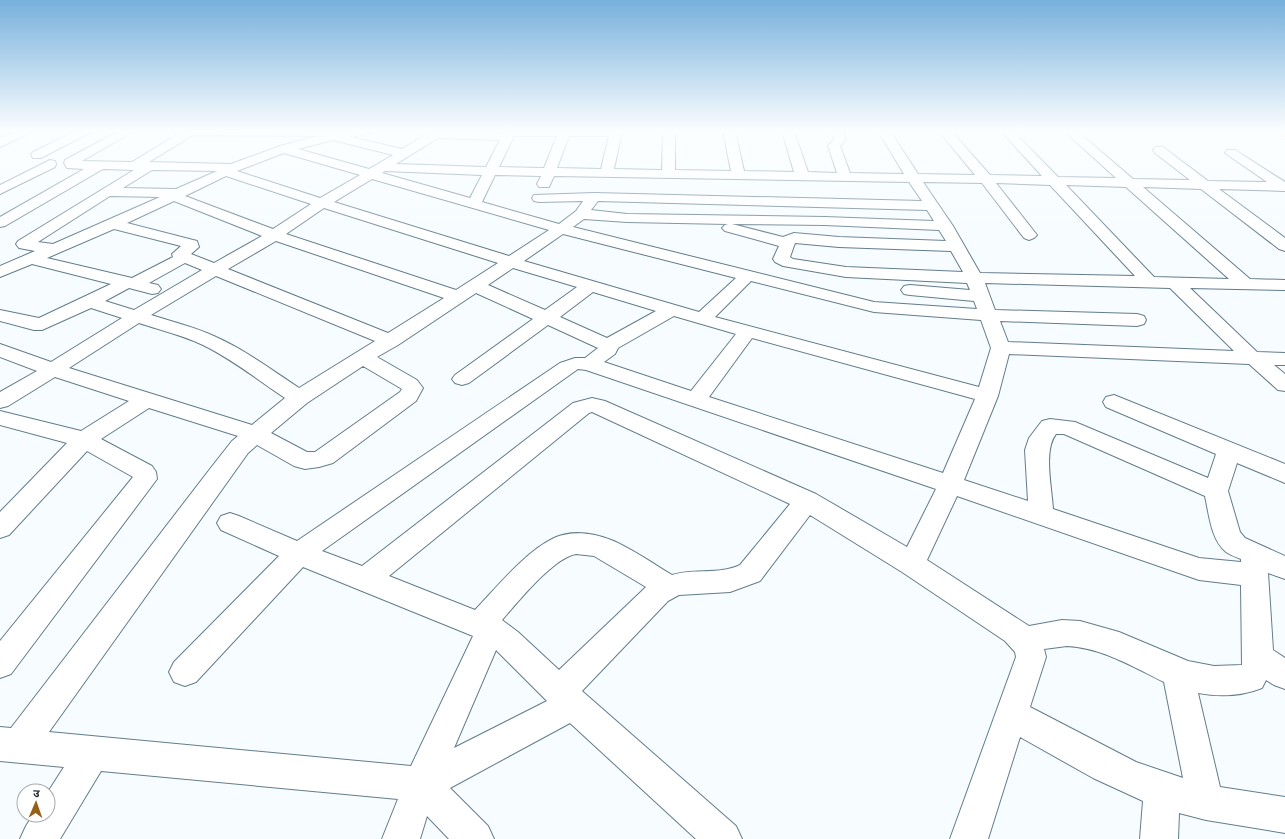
<svg xmlns="http://www.w3.org/2000/svg" width="1285" height="839" font-family="'Space Grotesk','Noto Sans Devanagari',sans-serif">
<rect width="100%" height="100%" fill="#f6fcff"/>
<g fill="none" stroke-linecap="round" stroke-linejoin="round">
<defs>
<g id="minor">
<path d="M17 131H32L30 133 0 147V138Z"/>
<path d="M76 131H91L89 133 41 158H33L31 155 33 152Z"/>
<path d="M119 131H133L131 133 82 161 132 162 178 134 174 131H372L370 133 351 137 402 149 432 131 504 133 505 131H622L614 169 662 170 663 131H675V170L731 171 723 131H735L744 171 794 172 782 131H794L808 172 837 173 828 146 834 139 831 131H843L846 139 840 146 850 173 904 174 878 131H890L918 174 975 175 939 131H951L990 175 1042 176 1001 131H1013L1058 177 1116 178 1064 131H1077L1133 179 1190 180 1155 153 1153 150 1155 147H1163L1208 181 1267 182 1225 153 1227 150H1235L1285 182V191L1219 189 1285 238V251L1279 249 1201 189 1143 187 1250 279 1285 280V290L1190 288 1257 352 1285 353V365H1274L1285 374V391L1278 390 1249 364 1009 354 998 396 964 480 1028 501 1025 450 1029 438 1042 421 1050 419 1075 422 1208 478 1216 454 1106 407 1103 402 1106 397 1114 395 1285 464V483L1237 463 1228 491 1240 532 1245 538 1285 556V579L1268 573 1273 650 1285 658V689L1274 685 1266 680 1262 688C1242 696 1220 697 1198 693L1220 787 1285 797V833L1206 820 1179 813 1178 839H1140L1143 801 1093 778 1020 737 988 839H950L1016 657 1015 652 1005 641 902 572 810 515 760 581 730 592 679 595 668 601 582 691 736 826 742 839H696L570 723 450 788 488 826 494 839H449L427 816 420 839H382L398 799 101 771 60 839H20L26 826 33 815H48V792L64 767 0 761V727L11 728 210 469 232 441 238 436 149 408 101 439 152 466 156 472 157 479 11 674 0 678V641L133 477 87 451 9 535 0 538V512L67 443 0 425V411L81 431 129 401 55 377 8 406 0 408V392L37 371 0 357V344L51 362 122 318 91 308 42 330H34L0 321V310L39 318 111 284 32 264 0 277V266L35 251 19 248 16 244 18 241 134 170 103 169 5 226 0 227V217L84 169 67 168 64 163 65 160ZM193 135 318 136 280 146 231 164 149 162ZM514 136H557L544 168 499 167ZM569 136H609L601 169 557 168ZM438 138 500 140 486 167 396 164ZM333 140 393 155 369 169 298 149ZM284 153 360 175 320 198 237 171ZM152 170 217 171 176 189 123 188ZM385 171 482 175 470 198 382 173ZM495 175 541 176 537 184 539 187H549L554 176 909 182 922 201 594 193 534 195 532 198 534 201 539 202 583 201 576 211 559 224 482 202ZM226 176 311 204 273 229 185 196ZM372 179 549 230 509 256 334 202ZM923 182 982 183 1024 238 1029 240 1034 238 1037 235 996 183 1050 185 1135 276 980 273 953 226ZM1066 185 1126 187 1229 279 1154 277ZM110 196 160 197 53 244 38 242ZM174 201 262 236 214 263 191 254 199 247 197 241 127 223ZM598 201 927 210 934 221 825 217 627 214 591 210ZM324 208 498 263 456 290 286 234ZM584 219 627 222 728 224 725 225 722 228 725 231 779 246 773 259 775 262 783 266 846 277 967 283 970 290 910 285 904 286 901 290 904 294 910 295 974 301 977 309 874 302 573 227ZM732 224 825 225 939 230 946 241 839 237 794 233 783 237ZM114 229 181 246 172 254 173 257 132 278 47 258ZM563 234 736 278 699 312 524 261ZM276 241 444 298 388 333 228 269ZM795 243 839 247 951 251 963 272 846 267 793 259 790 257ZM185 263 202 270 134 310 105 301 129 288 152 294 158 293 161 289 158 285 149 283ZM513 268 577 287 545 310 488 285ZM216 276 375 341 299 388C272 370 245 350 216 337 195 327 173 322 151 315ZM751 281 874 312 981 320 991 348 979 387 715 317ZM985 283 1170 288 1234 351 1008 342 1000 321 1137 326 1144 324 1146 320 1144 316 1137 314 995 310ZM593 292 656 311 607 338 560 317ZM476 293 533 319 455 375 452 379 455 383 462 385 469 383 548 325 598 348 585 358H575L560 363 297 541 239 516 230 513 221 516 217 523 221 530 279 556 174 662 169 672 174 682 185 686 196 682 303 567 473 636 411 766 49 732 248 453 257 445 294 466 305 469 319 467 333 463 416 401 423 388 417 380 377 357 398 345ZM674 316 736 334 691 391 604 362 615 354 618 348ZM139 323C160 330 182 335 203 345 232 359 258 380 285 398L252 425 69 368ZM752 338 975 399 943 473 709 397ZM363 366 402 389 400 392 315 452H307L271 433 307 403ZM578 369 586 370 936 489 907 547 816 494 605 401 592 398 573 403 362 566 322 551ZM592 412 790 504 740 565C719 575 694 568 672 575 654 564 629 547 611 540 593 533 572 530 554 538 525 552 497 587 475 610L389 576 589 413ZM1056 434H1064L1205 496C1209 514 1211 540 1226 552 1230 555 1236 557 1241 559V562L1199 558 1053 509C1052 489 1043 450 1056 434ZM957 496 1199 580 1241 585 1242 665 1214 666 1188 661 1119 632 1080 621 1062 620 1029 626 927 560ZM576 554 594 556 646 587 559 670 518 632 502 620C518 602 553 558 576 554ZM1067 646C1103 648 1133 667 1164 682L1183 778 1136 762 1030 707 1046 657 1044 649ZM496 650 547 701 454 748Z"/>
<path d="M50 160 55 161 56 164 55 167 0 194V185Z"/>
</g>
<path id="major" d="M1278 131H1285V136L1281 134Z"/>
</defs>
<use href="#minor" stroke="#637c8b" stroke-width="2"/>
<use href="#major" stroke="#a99177" stroke-width="2"/>
<use href="#minor" fill="#fff" fill-rule="evenodd"/>
<use href="#major" fill="#f9dfc5" fill-rule="evenodd"/>
</g>
<linearGradient id="sky" x2="0" y2="1"><stop stop-color="#77b0dc"/><stop offset="0.53" stop-color="#fbfeff"/><stop offset="1" stop-color="#fbfeff" stop-opacity="0"/></linearGradient>
<rect width="1285" height="248" fill="url(#sky)"/>
<g transform="translate(36 803) rotate(2)"><circle r="19" fill="#ffffff" stroke="#a5a9ab"/>
<path d="M0-3L7 15L0 10L-7 15Z" fill="#976019"/>
<text y="-6" font-size="11" font-weight="bold" text-anchor="middle" fill="#1d272d">उ</text>
</g>
</svg>
